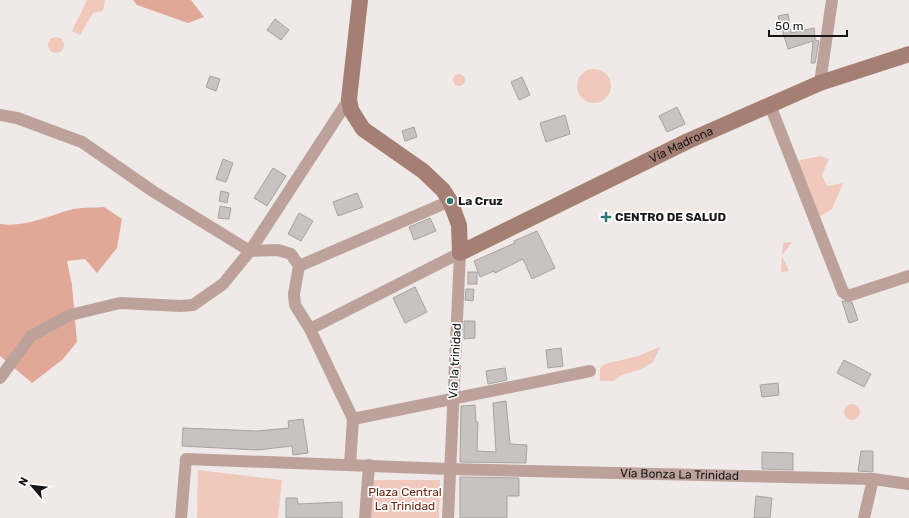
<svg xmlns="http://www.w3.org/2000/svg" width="909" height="518" font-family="Rubik,sans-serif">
<rect width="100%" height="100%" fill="#efe9e8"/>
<g fill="#f0c8bc">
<path d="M87 0H105L103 11 93 13 80 35 72 31Z"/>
<circle cx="56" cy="45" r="8"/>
<circle cx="594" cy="86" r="17"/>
<circle cx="459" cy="80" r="6"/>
<path d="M821 156 829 159 822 175 827 186 843 183 832 209 821 216 811 210 793 168 800 160Z"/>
<path d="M792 242 782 256 789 271 781 272 783 243Z"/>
<path d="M660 347 653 362 641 369 620 376 614 381H600V368L605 364 638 356Z"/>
<circle cx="852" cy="412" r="8"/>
<path d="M198 470 282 480 278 518H197Z"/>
<path d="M371 480H440L439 518H370Z"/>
</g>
<g fill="#e2a897">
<path d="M133 0H191L204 17 188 23 137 5Z"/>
<path d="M104 207 122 219 117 248 97 273 85 259 67 261 72 285 77 342 62 360 32 383 0 356V224C23 228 48 216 70 210 80 207 93 208 104 207Z"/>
</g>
<g fill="#c8c3c1" stroke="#a7a1a0">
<path d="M788 14 791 33 814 28 815 40 819 41 815 63H811L813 41 788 49 778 16Z"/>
<path d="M275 19 289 30 281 40 267 30Z"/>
<path d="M210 76 220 79 216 91 206 87Z"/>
<path d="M522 77 530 95 519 100 511 82Z"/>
<path d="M677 107 685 124 667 132 659 116Z"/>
<path d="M565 115 570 134 546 142 540 123Z"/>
<path d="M414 127 417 137 405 141 402 131Z"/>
<path d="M223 159 233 163 226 182 216 179Z"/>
<path d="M273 168 286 176 267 206 254 198Z"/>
<path d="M221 191 229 193 227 203 219 201Z"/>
<path d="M357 193 363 207 338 216 333 202Z"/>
<path d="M220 206 231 208 229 219 218 218Z"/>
<path d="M299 213 313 221 301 241 288 234Z"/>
<path d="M430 218 436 231 414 240 409 227Z"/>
<path d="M537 231 555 268 532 279 523 259 495 273 494 271 480 277 474 261 515 243 514 241Z"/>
<rect x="468" y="272" width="9" height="12"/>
<path d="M415 287 427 312 405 323 393 298Z"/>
<path d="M466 289H474L473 301 465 300Z"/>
<path d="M842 301 852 302 858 320 849 323Z"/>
<path d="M464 321H475V338L464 339Z"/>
<path d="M561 348 563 366 548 368 546 350Z"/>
<path d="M844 360 871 374 864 387 837 373Z"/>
<path d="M505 368 507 380 488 384 486 371Z"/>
<path d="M778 383 779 395 762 397 760 385Z"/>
<path d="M506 401 510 444 527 445 526 463 460 462 461 406 475 405 476 422H478L477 451 496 452 493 403Z"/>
<path d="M303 419 308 453 293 455 292 446 257 450 182 446 183 428 257 431 289 428 288 421Z"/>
<path d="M861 451H873V472L858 471Z"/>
<path d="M762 452 793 453V470L762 469Z"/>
<path d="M460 477 519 478V496H507V518H460Z"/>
<path d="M756 496 772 498 770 518H754Z"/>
<path d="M286 498H297L298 504 342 502V518H286Z"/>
</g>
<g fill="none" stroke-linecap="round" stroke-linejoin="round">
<g stroke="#bda29b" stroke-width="12">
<path d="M820 83 832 0"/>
<path d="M770 105 843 292 847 295H851L909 276"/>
<path d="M0 115 17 118 82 142 154 192 250 251 278 250 291 254 299 266 294 294 295 305 310 329 353 419 350 464"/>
<path d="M299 266 450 201"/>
<path d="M310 329 460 253 448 518"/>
<path d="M0 378 31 336 70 315 120 303 181 306 193 305 223 284 250 251 349 99"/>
<path d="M353 419 590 371"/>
<path id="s1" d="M181 518 186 459 449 469 873 479 909 484"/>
<path d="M365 518 369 465"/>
<path d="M864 518 873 479"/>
</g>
<path stroke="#a57f74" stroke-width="16" id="s2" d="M360 0 349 99 351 110 363 129 423 171 443 190 450 201 459 225 460 253 688 141 820 83 909 54"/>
</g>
<g fill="#2d7774" stroke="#fff" stroke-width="1.5">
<circle cx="450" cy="201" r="4"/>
<path d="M604 211h4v4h4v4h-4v4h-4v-4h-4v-4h4z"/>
</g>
<g text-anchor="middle" stroke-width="3.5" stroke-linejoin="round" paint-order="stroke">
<g font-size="12" fill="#181616" stroke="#fff">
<text dy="4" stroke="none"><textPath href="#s2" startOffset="547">Vía Madrona</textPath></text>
<text transform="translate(455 361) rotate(-87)" y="4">Vía la trinidad</text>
<text dy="4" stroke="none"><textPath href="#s1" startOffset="553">Vía Bonza La Trinidad</textPath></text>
</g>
<g font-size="12" font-weight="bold" fill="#181616" stroke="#fff" text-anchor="start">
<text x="458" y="205">La Cruz</text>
<text x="615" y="221">CENTRO DE SALUD</text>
</g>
<g font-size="12" fill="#6c2813" stroke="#fff">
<text x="405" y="496">Plaza Central<tspan x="405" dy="14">La Trinidad</tspan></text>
</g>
</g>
<g transform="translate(32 486) rotate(298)" stroke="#ffffff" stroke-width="3" paint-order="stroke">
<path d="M0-3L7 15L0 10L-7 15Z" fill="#181616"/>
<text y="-6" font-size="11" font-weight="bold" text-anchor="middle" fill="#181616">N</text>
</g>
<path d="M769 30v6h78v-6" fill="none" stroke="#181616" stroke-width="2"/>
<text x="775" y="30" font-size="12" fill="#181616" stroke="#ffffff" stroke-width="3" paint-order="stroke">50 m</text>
</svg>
